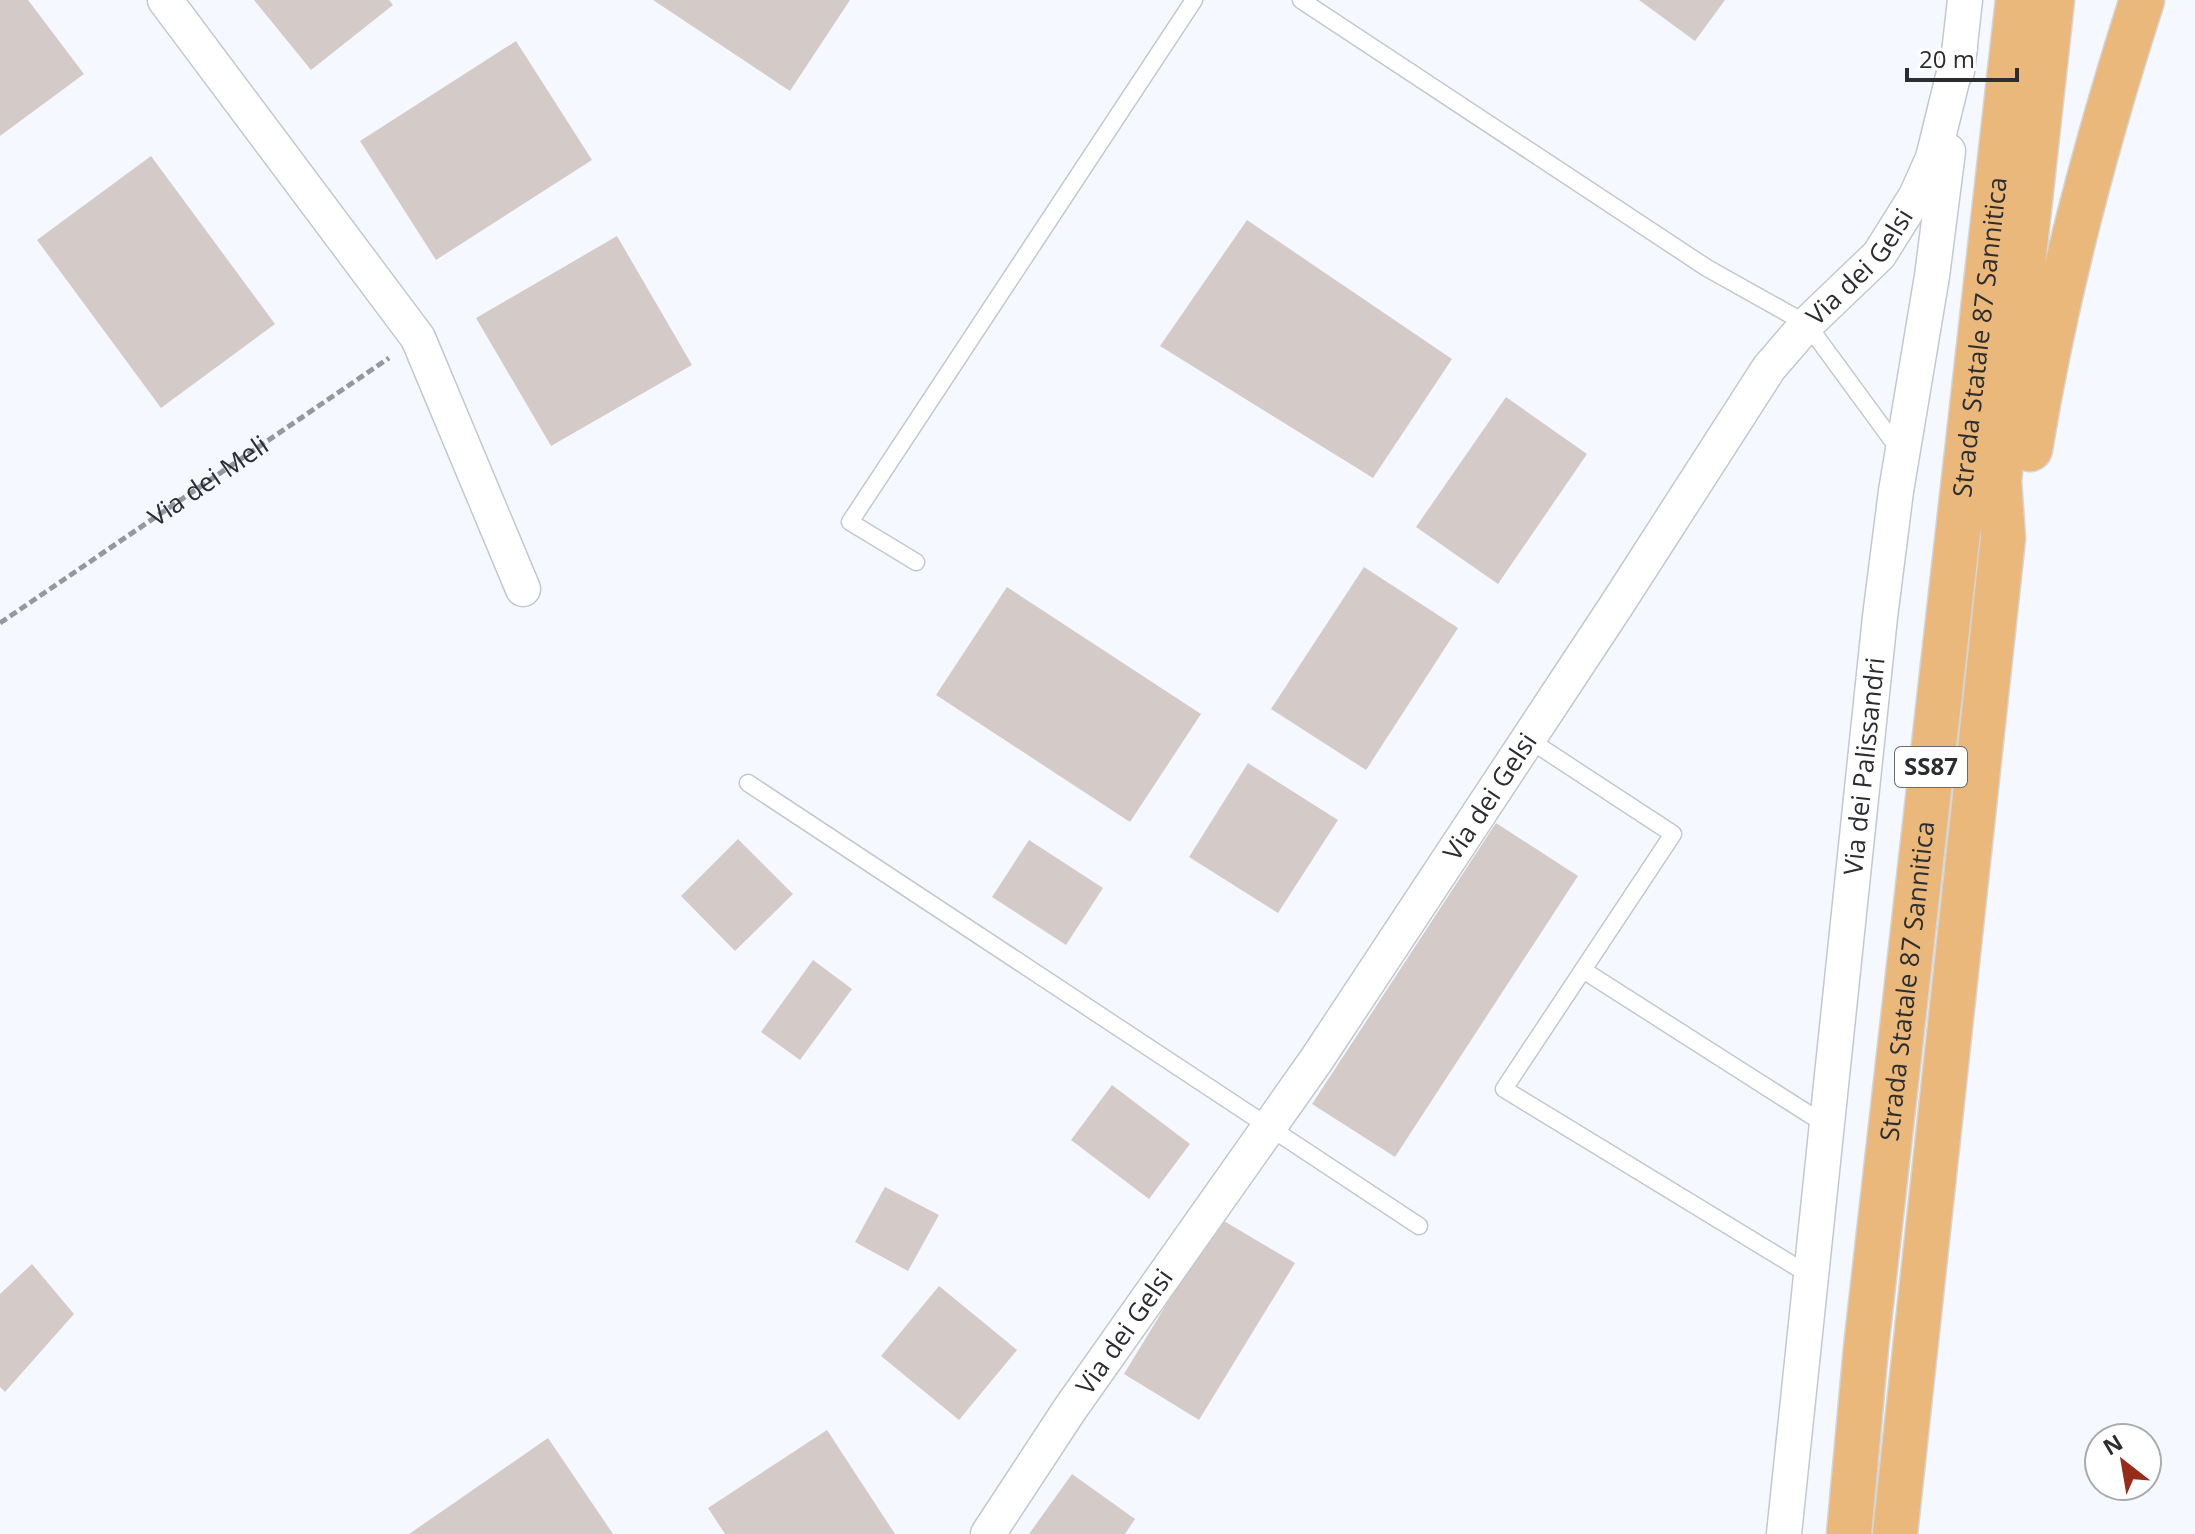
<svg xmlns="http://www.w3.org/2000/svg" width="2195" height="1534" font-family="'Open Sans',sans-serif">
<rect width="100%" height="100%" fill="#f5f9ff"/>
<g fill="#d4cbc8">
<path d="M0 0H28L84 74 0 136Z"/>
<path d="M254 0H389L393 5 311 70Z"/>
<path d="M653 0H850L790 91Z"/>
<path d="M1639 0H1725L1695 41Z"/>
<path d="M516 41 592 160 436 260 360 141Z"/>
<path d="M151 156 275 324 161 408 37 240Z"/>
<path d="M1247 220 1452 359 1373 478 1160 346Z"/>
<path d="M617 236 692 365 551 446 476 318Z"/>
<path d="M1506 397 1587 454 1498 584 1416 527Z"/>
<path d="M1364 567 1458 628 1366 770 1271 709Z"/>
<path d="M1007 587 1201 714 1130 822 936 695Z"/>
<path d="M1248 763 1338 820 1278 913 1189 857Z"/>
<path d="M1496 823 1578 876 1395 1157 1312 1104Z"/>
<path d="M738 839 793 894 735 951 681 896Z"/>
<path d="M1029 840 1103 888 1066 945 992 897Z"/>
<path d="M813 960 852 989 800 1060 761 1032Z"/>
<path d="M1112 1085 1190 1144 1149 1199 1071 1140Z"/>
<path d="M885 1187 939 1215 908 1271 855 1242Z"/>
<path d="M1219 1218 1295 1263 1199 1420 1124 1374Z"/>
<path d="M32 1264 74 1314 5 1392 0 1387V1294Z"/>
<path d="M939 1286 1017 1350 959 1420 881 1356Z"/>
<path d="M827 1430 895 1534H725L708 1508Z"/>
<path d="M548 1438 613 1534H409Z"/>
<path d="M1072 1474 1135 1519 1125 1534H1029Z"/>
</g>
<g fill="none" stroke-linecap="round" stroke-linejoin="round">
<defs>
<g id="lane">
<path d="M1301 0 1707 268 1807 324 1900 451"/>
<path d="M916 562 850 522 1194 0"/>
<path d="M1528 739 1673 834 1504 1089 1811 1276"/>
<path d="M748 783 1419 1226"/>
<path d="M1583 970 1826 1125"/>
</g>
<g id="street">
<path d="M165 0 418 338 523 589"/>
<path d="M1957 71 1965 0"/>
<path id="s2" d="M988 1534 1070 1409 1317 1059 1616 606 1769 368 1807 324 1879 255 1916 196 1933 158 1960 48"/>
<path id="s3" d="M1784 1534 1880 617 1896 491 1932 276 1948 151"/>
</g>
<g id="highway">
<path d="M2030 449C2055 297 2095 146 2142 0"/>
<path id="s4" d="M1849 1534 1866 1348 2018 0"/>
<path d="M1895 1534 2003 538 1999 481 2052 0"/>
</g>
</defs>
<use href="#lane" stroke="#c3c8cf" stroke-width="19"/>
<use href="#street" stroke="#c3c8cf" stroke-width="37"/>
<use href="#highway" stroke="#d5d5d6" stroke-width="47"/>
<path stroke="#95989c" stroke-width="5" stroke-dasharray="8 4" stroke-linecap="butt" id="s1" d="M0 623 389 358"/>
<use href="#lane" stroke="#fff" stroke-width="16"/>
<use href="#street" stroke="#fff" stroke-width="34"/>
<use href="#highway" stroke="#e9b87a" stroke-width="44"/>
</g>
<g text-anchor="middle" stroke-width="6" stroke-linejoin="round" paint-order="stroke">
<rect fill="#fff" stroke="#6b6c6e" stroke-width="2" x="1895" y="747" width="72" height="40" rx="6"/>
<g font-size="24" font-weight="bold" fill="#2b2d30">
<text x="1931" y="775">SS87</text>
</g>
<g font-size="26" fill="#2b2d30" stroke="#fff">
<text dy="9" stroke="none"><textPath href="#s2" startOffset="1540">Via dei Gelsi</textPath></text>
<text dy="9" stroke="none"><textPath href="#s4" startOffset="1204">Strada Statale 87 Sannitica</textPath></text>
<text dy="9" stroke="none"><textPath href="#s1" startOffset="252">Via dei Meli</textPath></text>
<text dy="9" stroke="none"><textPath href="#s3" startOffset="772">Via dei Palissandri</textPath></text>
<text dy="9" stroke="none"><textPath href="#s2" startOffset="892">Via dei Gelsi</textPath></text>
<text dy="9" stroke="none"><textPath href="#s4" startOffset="556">Strada Statale 87 Sannitica</textPath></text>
<text dy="9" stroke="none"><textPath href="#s2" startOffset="244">Via dei Gelsi</textPath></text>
</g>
</g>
<g transform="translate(2123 1462) rotate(329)"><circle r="38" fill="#ffffff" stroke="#aaabac" stroke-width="2"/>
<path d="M0-6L14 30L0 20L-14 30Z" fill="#962c1a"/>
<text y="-12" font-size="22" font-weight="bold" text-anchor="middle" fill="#2b2d30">N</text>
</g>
<path d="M1907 68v12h110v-12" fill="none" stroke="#2b2d30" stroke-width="4"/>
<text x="1919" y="68" font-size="24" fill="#2b2d30" stroke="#ffffff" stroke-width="6" paint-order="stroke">20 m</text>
</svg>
